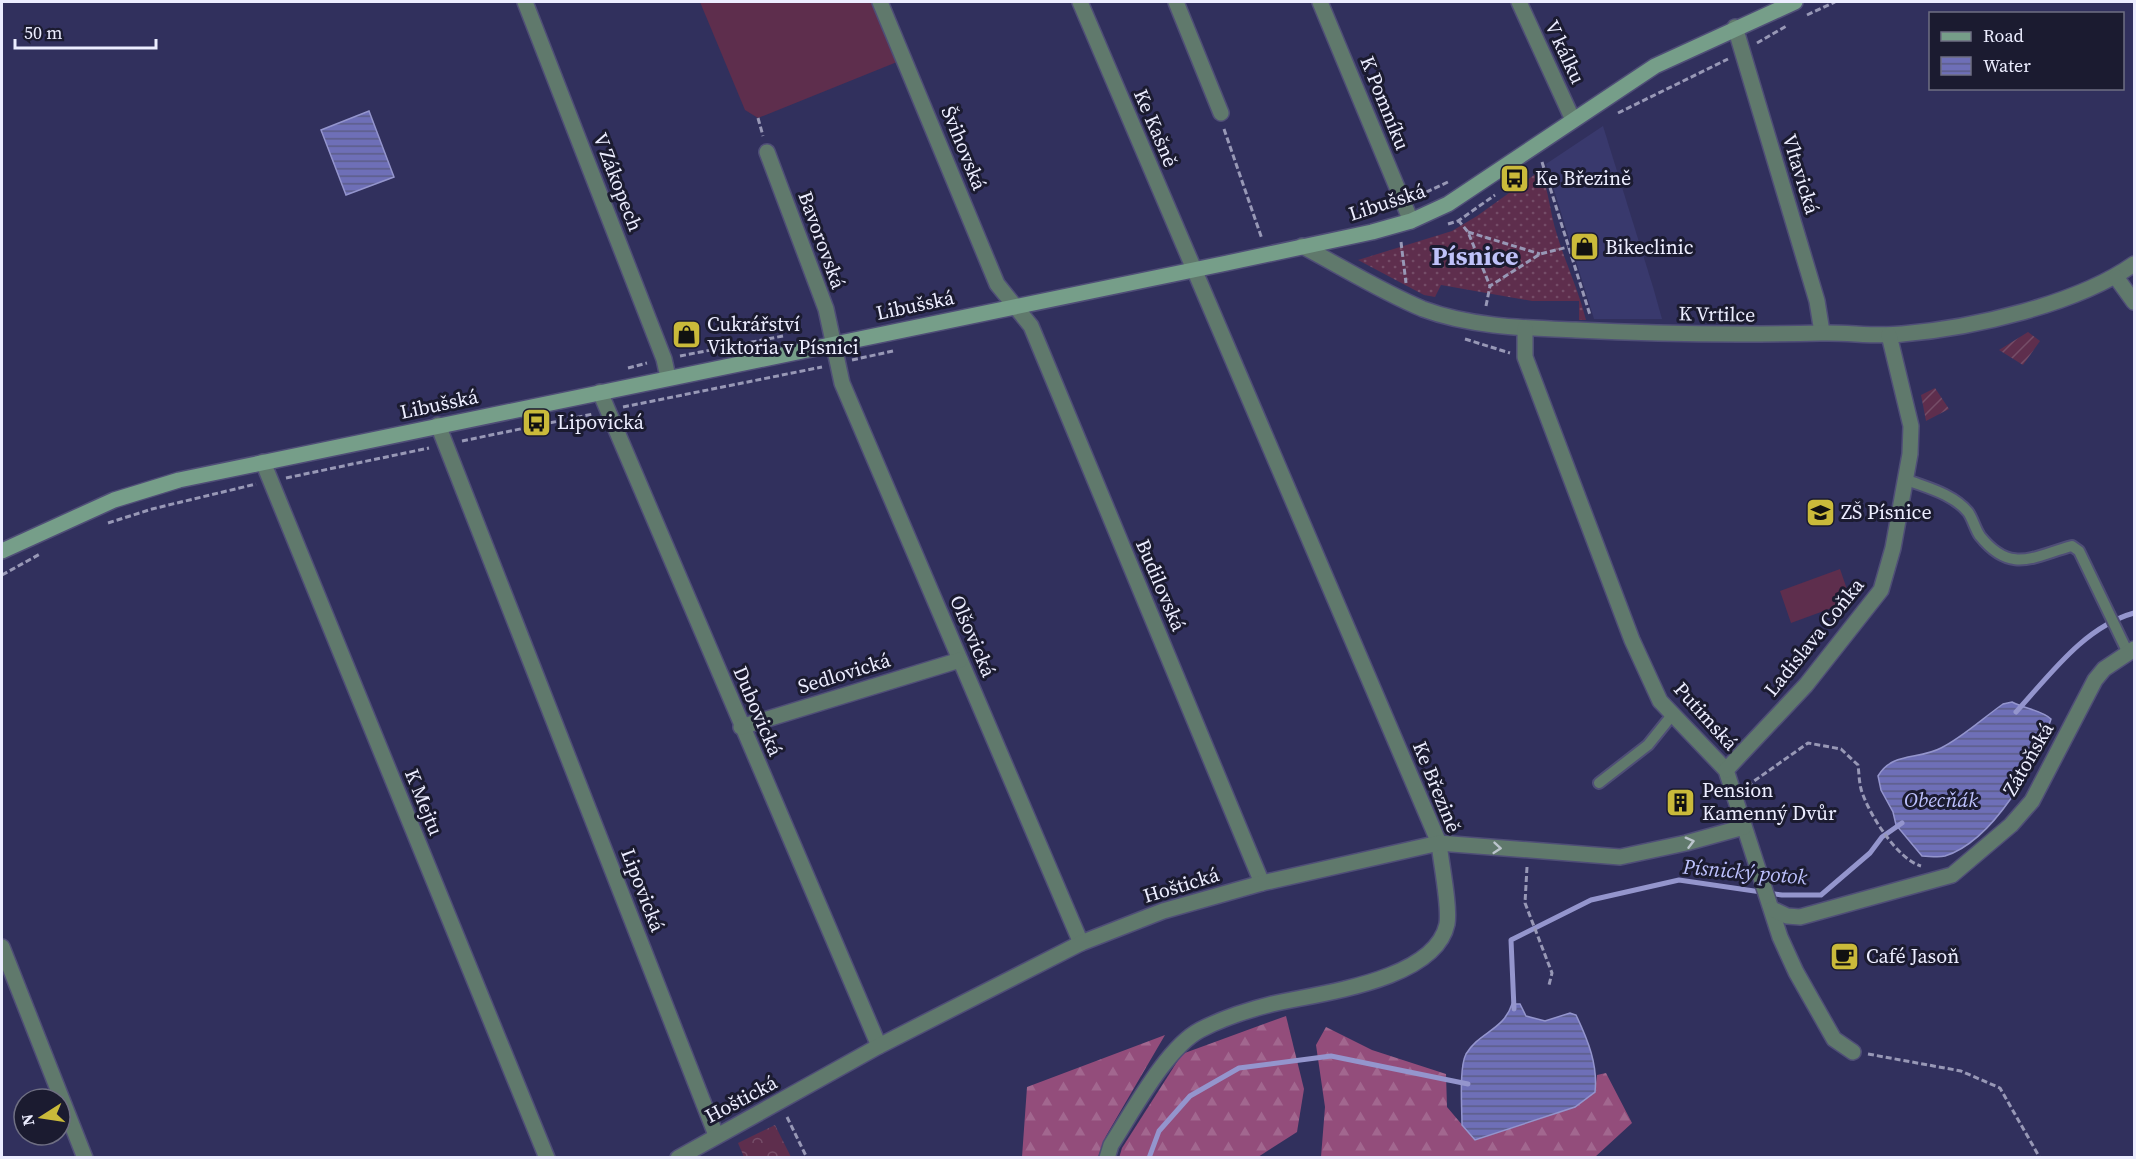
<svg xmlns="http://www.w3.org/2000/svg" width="2136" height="1159" font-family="'Source Serif 4',serif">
<defs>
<pattern id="grass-dots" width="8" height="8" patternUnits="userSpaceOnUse" patternTransform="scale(1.5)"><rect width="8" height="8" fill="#5e2e4d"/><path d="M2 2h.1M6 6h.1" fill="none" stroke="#754d68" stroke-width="1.8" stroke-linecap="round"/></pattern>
<pattern id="forest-firs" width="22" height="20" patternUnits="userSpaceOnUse" patternTransform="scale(1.5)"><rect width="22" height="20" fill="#934d7b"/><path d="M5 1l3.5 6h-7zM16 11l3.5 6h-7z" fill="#a2678f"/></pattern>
<pattern id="park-crowns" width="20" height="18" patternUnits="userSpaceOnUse" patternTransform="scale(1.5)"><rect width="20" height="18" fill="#5e2e4d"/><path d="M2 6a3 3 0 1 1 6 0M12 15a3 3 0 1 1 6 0" fill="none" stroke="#754d68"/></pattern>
<pattern id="garden-furrows" width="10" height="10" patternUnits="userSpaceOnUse" patternTransform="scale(1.5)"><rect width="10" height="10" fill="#5e2e4d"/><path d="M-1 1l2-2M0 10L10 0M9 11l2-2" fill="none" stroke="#754d68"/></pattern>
<pattern id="water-rules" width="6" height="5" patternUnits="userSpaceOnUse" patternTransform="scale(1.5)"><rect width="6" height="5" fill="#6e6fb7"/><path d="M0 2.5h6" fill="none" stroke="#5c5d87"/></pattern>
</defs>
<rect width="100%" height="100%" fill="#31305d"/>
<path fill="#39396d" d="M1603 126 1653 287 1662 319H1594L1546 164Z"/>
<path fill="url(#grass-dots)" d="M1541 170C1546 185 1549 200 1552 216 1560 252 1577 284 1586 320H1579V301H1532L1441 285 1435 297 1424 295 1358 260 1452 231 1477 216Z"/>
<g fill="url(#forest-firs)">
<path d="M1286 1016 1304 1089 1297 1132 1258 1157 1119 1158 1122 1148 1182 1054Z"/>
<path d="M1326 1027 1372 1050 1446 1074 1447 1107 1475 1140 1575 1107 1595 1092 1597 1075 1606 1073 1632 1123 1595 1157H1321L1325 1107 1316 1045Z"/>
<path d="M1165 1035 1106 1136 1098 1157H1022L1027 1087Z"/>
</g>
<path fill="url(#park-crowns)" d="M775 1125 791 1157H744L738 1143Z"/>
<g fill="url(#garden-furrows)">
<path d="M2028 332 2040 341 2023 365 1999 350Z"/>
<path d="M1935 388 1949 409 1926 421 1921 395Z"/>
</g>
<g fill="#5e2e4d">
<path d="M700 2H871L897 62 758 118 745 110Z"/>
<path d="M1840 569 1851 601 1791 623 1780 591Z"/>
</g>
<g fill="url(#water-rules)" stroke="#9495cd" stroke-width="1.5">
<path d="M369 111 394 177 346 195 321 130Z"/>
<path d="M2012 702C2025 709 2041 710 2051 719 2037 764 1993 841 1945 856 1938 858 1929 856 1922 856L1896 825 1893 812 1881 790 1878 776C1892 752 1918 760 1941 748 1963 737 1983 718 2003 704Z"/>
<path d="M1512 1004H1520L1526 1016 1545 1021 1570 1013 1576 1015C1588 1040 1598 1065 1595 1092L1575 1107 1475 1140 1462 1125C1462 1108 1459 1067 1466 1054 1479 1032 1504 1030 1512 1004Z"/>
</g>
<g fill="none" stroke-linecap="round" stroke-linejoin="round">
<g stroke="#9495cd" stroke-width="5">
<path d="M2016 712C2050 675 2084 627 2134 613"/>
<path d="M1514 1009 1511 940 1591 900 1679 880 1782 895H1821L1870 853 1882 837 1902 823"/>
<path d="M1149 1158 1159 1131 1190 1096 1239 1068 1331 1056 1468 1084"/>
</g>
<defs>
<g id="lane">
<path d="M1907 480C1928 488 1953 494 1968 512 1973 519 1975 529 1980 536 2011 575 2034 556 2072 546L2079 551 2128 653"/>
<path d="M1599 783 1648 745 1673 714"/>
</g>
<g id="street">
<path d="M525 2 664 359 668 377"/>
<path d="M880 2 997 284 1031 326 1262 883"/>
<path d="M1080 2 1439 843C1441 863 1450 906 1447 924 1435 981 1319 993 1272 1004 1248 1010 1221 1019 1200 1030 1166 1048 1132 1113 1111 1145L1107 1158"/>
<path d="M1176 2 1221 113"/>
<path d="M1320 2 1411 221"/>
<path d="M1519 2 1573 120"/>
<path d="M1735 27 1817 301 1822 332"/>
<path d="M767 152 826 309 842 383 1081 943"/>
<path d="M1302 246C1342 267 1382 292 1423 309 1471 327 1526 328 1576 330 1658 334 1738 335 1821 333 1848 332 1875 337 1902 334 1973 328 2077 304 2134 264"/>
<path d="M2116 277 2134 302"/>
<path d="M1525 328V357L1632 640 1660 701 1726 770 1780 937 1796 972 1834 1039 1853 1052"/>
<path d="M600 392 879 1046"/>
<path d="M438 425 716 1135"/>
<path d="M263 462 547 1158"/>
<path d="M741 727 960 660"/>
<path d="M1726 770 1806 685 1881 590 1893 548 1910 454 1911 426 1889 335"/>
<path d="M1772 909 1787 916 1800 917 1952 875 2011 825 2032 801 2095 680 2104 669 2134 649"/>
<path d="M2 947 85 1158"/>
<path d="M678 1158 879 1046 1081 943 1163 911 1262 883 1439 843 1620 857 1686 843 1744 827"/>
</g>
<path id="secondary" d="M2 551 114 500 179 480 1227 263 1372 232 1411 221 1448 204 1655 66 1795 2"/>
</defs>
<use href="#lane" stroke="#4f4e77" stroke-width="14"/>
<use href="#street" stroke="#4f4e77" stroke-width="18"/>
<use href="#secondary" stroke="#4f4e77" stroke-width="18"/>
<g stroke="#9898b6" stroke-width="3" stroke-dasharray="6 3" stroke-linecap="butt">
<path d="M1807 15 1835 2"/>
<path d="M1757 43 1788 25"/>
<path d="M1618 113 1728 59"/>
<path d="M758 118 763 136"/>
<path d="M1224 129 1262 239"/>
<path d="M1542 162 1590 315"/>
<path d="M1418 196 1450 181"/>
<path d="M1458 220 1468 232 1490 286"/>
<path d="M1448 224 1458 221 1495 195"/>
<path d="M1468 232 1540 254"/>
<path d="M1401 242 1406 283"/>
<path d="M1486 306 1490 286 1540 254 1568 247"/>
<path d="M1465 339 1510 353"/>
<path d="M680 356 783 336"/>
<path d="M852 360 893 351"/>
<path d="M628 368 647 363"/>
<path d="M623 407 822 367"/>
<path d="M462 441 593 414"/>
<path d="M286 478 429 448"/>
<path d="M108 523 152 509 256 484"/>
<path d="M2 575 40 554"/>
<path d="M1747 786 1808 743 1841 749 1858 765C1859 773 1859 781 1861 789 1868 813 1897 859 1921 866"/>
<path d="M1527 867 1525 903 1552 973 1549 985"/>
<path d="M1868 1054 1961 1071 2000 1088 2040 1158"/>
<path d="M787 1117 807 1158"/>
</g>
<use href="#lane" stroke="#60796c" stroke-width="10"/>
<use href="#street" stroke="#60796c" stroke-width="15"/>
<use href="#secondary" stroke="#769e89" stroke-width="15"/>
</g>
<defs><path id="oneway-chevron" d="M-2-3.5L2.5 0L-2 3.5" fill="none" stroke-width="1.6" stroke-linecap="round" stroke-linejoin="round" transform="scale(1.5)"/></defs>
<g stroke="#bbc4cc">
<use href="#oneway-chevron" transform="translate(1690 842) rotate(-15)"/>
<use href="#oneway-chevron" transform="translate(1497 848) rotate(5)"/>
</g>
<defs>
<symbol id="bus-square" viewBox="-11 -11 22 22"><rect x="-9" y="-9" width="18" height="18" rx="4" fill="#caba3a" stroke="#1b1b30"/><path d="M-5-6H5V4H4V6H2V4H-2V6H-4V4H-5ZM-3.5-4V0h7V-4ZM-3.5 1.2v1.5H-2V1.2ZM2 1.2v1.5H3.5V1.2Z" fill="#111"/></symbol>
<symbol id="shop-square" viewBox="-11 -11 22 22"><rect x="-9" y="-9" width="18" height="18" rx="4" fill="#caba3a" stroke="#1b1b30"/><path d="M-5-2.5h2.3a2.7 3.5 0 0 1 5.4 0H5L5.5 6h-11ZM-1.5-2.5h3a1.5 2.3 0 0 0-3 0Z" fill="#111"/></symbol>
<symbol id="school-square" viewBox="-11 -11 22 22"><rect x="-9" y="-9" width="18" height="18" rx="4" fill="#caba3a" stroke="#1b1b30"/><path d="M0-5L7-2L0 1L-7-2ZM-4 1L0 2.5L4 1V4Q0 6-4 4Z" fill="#111"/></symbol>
<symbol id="building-square" viewBox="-11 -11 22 22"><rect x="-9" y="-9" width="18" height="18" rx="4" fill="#caba3a" stroke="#1b1b30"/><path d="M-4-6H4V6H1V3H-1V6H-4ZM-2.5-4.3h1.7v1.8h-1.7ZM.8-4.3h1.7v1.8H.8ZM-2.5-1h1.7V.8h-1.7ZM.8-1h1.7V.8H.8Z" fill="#111"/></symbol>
<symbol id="cafe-square" viewBox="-11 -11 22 22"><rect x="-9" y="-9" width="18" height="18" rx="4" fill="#caba3a" stroke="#1b1b30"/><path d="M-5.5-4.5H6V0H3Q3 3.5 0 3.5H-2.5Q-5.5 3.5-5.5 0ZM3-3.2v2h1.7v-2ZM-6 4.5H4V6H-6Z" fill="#111"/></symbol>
</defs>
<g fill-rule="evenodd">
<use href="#bus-square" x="1498" y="162" width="33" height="33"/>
<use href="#shop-square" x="1568" y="230" width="33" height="33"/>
<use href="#shop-square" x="670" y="318" width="33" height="33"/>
<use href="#bus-square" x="520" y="406" width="33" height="33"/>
<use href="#school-square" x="1804" y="496" width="33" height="33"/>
<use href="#building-square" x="1664" y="786" width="33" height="33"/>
<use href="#cafe-square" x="1828" y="940" width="33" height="33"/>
</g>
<g text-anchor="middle" stroke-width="6" stroke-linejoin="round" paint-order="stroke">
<g font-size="20" fill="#ecedff" stroke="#1b1b30">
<text transform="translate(1565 52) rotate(65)" y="7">V kálku</text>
<text transform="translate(1385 103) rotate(68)" y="7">K Pomníku</text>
<text transform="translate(1156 128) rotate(67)" y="7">Ke Kašně</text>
<text transform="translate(964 148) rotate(68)" y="7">Švihovská</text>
<text transform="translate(1801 174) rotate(73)" y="7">Vltavická</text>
<text transform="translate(618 182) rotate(69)" y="7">V Zákopech</text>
<text transform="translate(1387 202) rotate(-18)" y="7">Libušská</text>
<text transform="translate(822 240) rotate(70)" y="7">Bavorovská</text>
<text transform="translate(915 305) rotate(-12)" y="7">Libušská</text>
<text transform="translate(1717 314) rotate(1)" y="7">K Vrtilce</text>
<text transform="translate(439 404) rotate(-12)" y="7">Libušská</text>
<text transform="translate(1161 585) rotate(67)" y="7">Budilovská</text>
<text transform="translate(973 636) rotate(67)" y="7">Olšovická</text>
<text transform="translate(1814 637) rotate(-51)" y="7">Ladislava Coňka</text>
<text transform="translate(844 673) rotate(-17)" y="7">Sedlovická</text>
<text transform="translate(758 711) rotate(67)" y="7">Dubovická</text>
<text transform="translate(1706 716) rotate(48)" y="7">Putimská</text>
<text transform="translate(2028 759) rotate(-60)" y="7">Zátoňská</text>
<text transform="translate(1437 787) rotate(68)" y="7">Ke Březině</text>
<text transform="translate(424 802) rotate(68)" y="7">K Mejtu</text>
<text transform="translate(1181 885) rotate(-17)" y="7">Hoštická</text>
<text transform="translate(643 890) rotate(69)" y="7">Lipovická</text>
<text transform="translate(741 1099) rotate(-28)" y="7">Hoštická</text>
</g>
<g font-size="20" fill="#ecedff" stroke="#1b1b30" text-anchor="start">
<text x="1535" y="185">Ke Březině</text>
<text x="1605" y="254">Bikeclinic</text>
<text x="707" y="331">Cukrářství<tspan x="707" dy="23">Viktoria v Písnici</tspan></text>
<text x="557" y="429">Lipovická</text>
<text x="1841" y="519">ZŠ Písnice</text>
<text x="1702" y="797">Pension<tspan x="1702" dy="23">Kamenný Dvůr</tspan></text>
<text x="1866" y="963">Café Jasoň</text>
</g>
<g font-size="21" font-style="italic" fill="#bdc1fd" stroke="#1b1b30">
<text x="1941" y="807">Obecňák</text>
<text transform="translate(1745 872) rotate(5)" y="7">Písnický potok</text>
</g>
<g font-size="26" font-weight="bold" fill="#bec1f9" stroke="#1b1b30">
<text x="1475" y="265">Písnice</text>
</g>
</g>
<rect width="2136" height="1159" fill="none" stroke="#ecedff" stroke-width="6"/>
<rect x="1929" y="12" width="195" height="78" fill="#1b1b30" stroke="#6f6f83" stroke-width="1.5"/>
<rect x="1941" y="32" width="30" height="9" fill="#769e89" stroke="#6f6f83" stroke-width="1.5"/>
<text x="1983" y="42" font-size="18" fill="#ecedff">Road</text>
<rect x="1941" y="57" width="30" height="18" fill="url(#water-rules)" stroke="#6f6f83" stroke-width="1.5"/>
<text x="1983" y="72" font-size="18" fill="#ecedff">Water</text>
<g transform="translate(42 1117) rotate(258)"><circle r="28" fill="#1b1b30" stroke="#6f6f83" stroke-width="1.5"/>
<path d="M0-4.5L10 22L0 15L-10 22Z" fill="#caba3a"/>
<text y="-9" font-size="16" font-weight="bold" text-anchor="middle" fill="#ecedff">N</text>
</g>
<path d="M15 39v9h141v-9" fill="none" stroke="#ecedff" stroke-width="3"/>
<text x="24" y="39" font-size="18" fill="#ecedff" stroke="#1b1b30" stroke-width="4.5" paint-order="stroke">50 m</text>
</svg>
